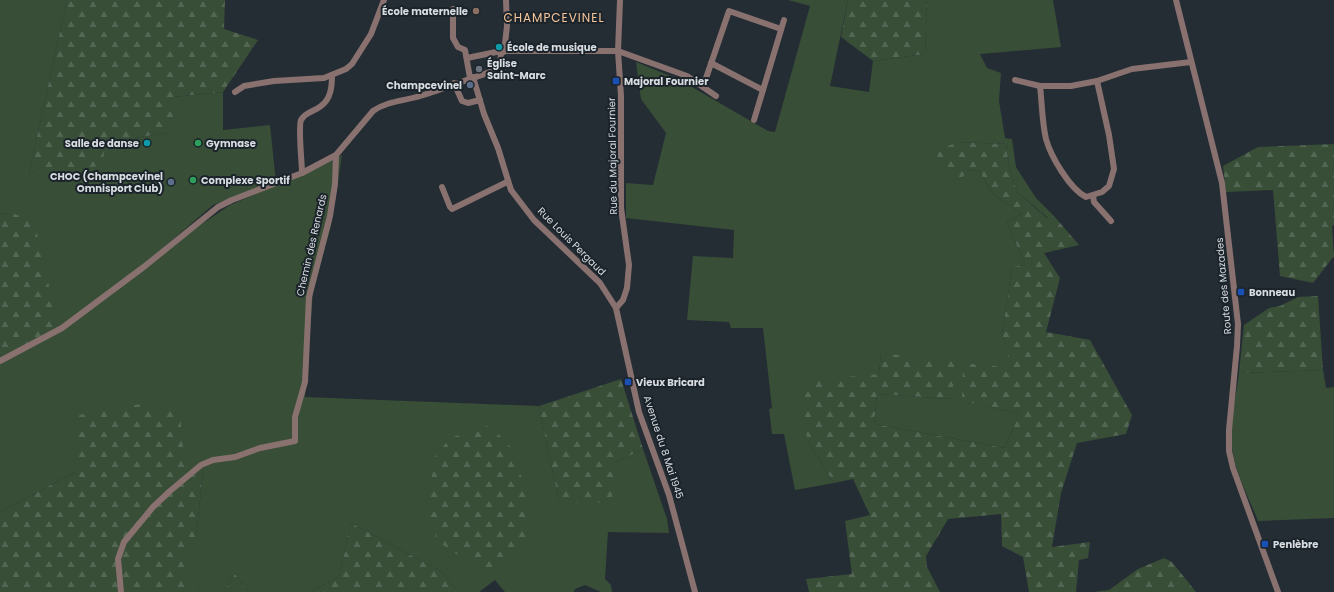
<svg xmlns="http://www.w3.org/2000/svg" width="1334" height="592" font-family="Poppins,sans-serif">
<defs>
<pattern id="forest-firs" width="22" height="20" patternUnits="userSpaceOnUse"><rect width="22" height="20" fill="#384e37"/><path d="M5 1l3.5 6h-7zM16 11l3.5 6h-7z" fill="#546754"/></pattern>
</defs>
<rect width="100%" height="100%" fill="#242d34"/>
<g fill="#384e37">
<path d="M0 0H67L29 173 107 142 173 132V97L223 92V130L270 125 276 182 213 205 150 259 230 205 324 165 342 155 331 226 313 292 305 397 539 406 559 502 615 463 643 449 667 519 669 533 608 532 605 579 611 585 612 592H601L585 585 575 589 574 592H505L495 580 479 592H458L442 572 351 523 339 577 310 592H249L235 574 223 592H205L183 572 197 530 204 459H184L77 471 0 512V359L11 213 0 214Z"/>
<path d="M788 0H848L830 86 869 92 873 61 925 54 927 0H1053L1061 47 980 54 987 68 1001 73 999 101 1005 138 1012 139 1016 167 1036 198 1054 216 1048 218 1017 192 1009 166 1006 144 959 142 958 181 968 171 979 170 992 193 1022 214 1007 222 1025 265 1012 267 1002 334 1015 377 963 401 1019 413 1005 448 874 424 877 394 952 399 881 353 879 374 807 440 834 483 795 490 784 434H772L769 409 772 408 763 328H731L729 322 687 320 693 256 733 258 734 230 626 218V183L653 185 666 133 641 99 636 62 680 80 768 131 775 132 810 6Z"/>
<path d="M1323 370 1326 388 1334 387V518L1258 521C1249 498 1236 474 1232 449 1229 424 1236 397 1239 373Z"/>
</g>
<g fill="url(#forest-firs)">
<path d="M67 0H225L224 29 258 40 223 92 173 97V132L107 142 101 166 29 173Z"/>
<path d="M848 0H927L925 54 873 61 841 37Z"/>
<path d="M959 142 1006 144 1009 166 1017 192 1047 218 1054 216 1079 245 1044 253 1060 278 1046 332 1090 340 1132 415 1126 434 1077 443 1061 493 1052 547 1090 542 1088 558 1079 560 1076 592H1029L1023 557 1002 546 1001 514 948 519 926 556 927 567 940 592H809L806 579 852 574 845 521 870 515 853 479 834 483 807 440 802 381 879 374 881 353 955 361 952 399 877 394 874 424 1005 448 1019 413 962 401 963 363 996 366 1014 377 1002 334 1012 267 1025 265 1007 222 1022 214 992 193 979 170 968 171 958 182 933 151Z"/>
<path d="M1334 144V225L1332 226 1334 256 1313 283 1280 276 1273 190 1226 192 1223 166 1258 147Z"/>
<path d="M11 213 34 220 58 326 0 359V214Z"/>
<path d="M1318 296 1323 370 1239 373 1244 325 1269 308 1280 306 1298 297Z"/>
<path d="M621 379 643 449 615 463 612 503 559 502 539 406Z"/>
<path d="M140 404 180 411 184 459H204L197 530 184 572 205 592H0V512L77 471 73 416Z"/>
<path d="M487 426 508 442 527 491 525 546 501 566 481 570 437 541 427 500 436 455 450 438Z"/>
<path d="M351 523 442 572 458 592H310L339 577Z"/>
<path d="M1164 558 1172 562 1196 592H1094L1109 590 1138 569Z"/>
<path d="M235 574 249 592H223Z"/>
</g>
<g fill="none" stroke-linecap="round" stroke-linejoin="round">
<g stroke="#89716f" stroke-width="6">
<path d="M1176 0 1222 183 1238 324 1237 346 1229 430V451L1233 468 1278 592"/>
<path d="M453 9V38L458 47 465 50 470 78"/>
<path d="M504 52 507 26 506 0"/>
<path d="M467 58 501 51H618L687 76 716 96"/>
<path d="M711 63 763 90"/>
<path d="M473 77 484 114 498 148 511 190 534 220 600 283 616 308 639 412 669 495 695 592"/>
<path d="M1015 80 1040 86H1071L1097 81 1132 69 1191 62"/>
<path d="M454 83 462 101 468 103 480 100"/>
<path d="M1040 86C1042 103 1042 122 1046 139 1051 157 1070 189 1086 197L1102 192 1109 186 1114 169 1109 135 1097 81"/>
<path d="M703 87 729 11 781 29"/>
<path d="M235 92 244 86 274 81 324 78 346 69 352 64 371 34 384 0"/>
<path d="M754 120 784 20"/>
<path d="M302 173C302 163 298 127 301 120 306 111 314 112 321 106 331 99 332 86 332 75"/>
<path d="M442 187 450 207 452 209 507 182"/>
<path d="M1093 196 1094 202 1111 221"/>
<path d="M616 308 623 300 627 288 629 265 621 208V96L618 51 620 0"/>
<path d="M0 361 62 328 145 266 218 207 232 200 302 173 336 155 373 111C387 101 404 101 420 96 447 88 473 77 500 69L501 51"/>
<path d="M121 592 118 559 124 542 153 507 170 491 201 465 213 460 235 457 260 448 295 441V417L305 382 309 297 330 216 335 184 336 155"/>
</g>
</g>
<circle fill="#8d6e63" stroke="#1b242a" stroke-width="1.5" cx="476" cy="11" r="4"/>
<g fill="#0f9aa8" stroke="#1b242a" stroke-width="1.5">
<circle cx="499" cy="47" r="4"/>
<circle cx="147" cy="143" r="4"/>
</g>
<circle fill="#6b7280" stroke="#1b242a" stroke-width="1.5" cx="479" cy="69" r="4"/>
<g fill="#1a4fb4" stroke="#1b242a" stroke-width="1.5">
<rect x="612" y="77" width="8" height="8" rx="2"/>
<rect x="1237" y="288" width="8" height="8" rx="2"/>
<rect x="624" y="378" width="8" height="8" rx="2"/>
<rect x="1261" y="540" width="8" height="8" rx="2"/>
</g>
<g fill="#5c6f8a" stroke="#1b242a" stroke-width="1.5">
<circle cx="470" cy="85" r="4"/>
<circle cx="171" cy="182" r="4"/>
</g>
<g fill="#2e9e5b" stroke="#1b242a" stroke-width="1.5">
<circle cx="198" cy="143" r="4"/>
<circle cx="193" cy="180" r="4"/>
</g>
<g text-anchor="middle" stroke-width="4" stroke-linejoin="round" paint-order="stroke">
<g font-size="10" font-weight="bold" fill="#d8dde2" stroke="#1b242a" text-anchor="start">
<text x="468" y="15" text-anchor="end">École maternelle</text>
<text x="507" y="51">École de musique</text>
<text x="487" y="67">Église<tspan x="487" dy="12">Saint-Marc</tspan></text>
<text x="624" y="85">Majoral Fournier</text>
<text x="462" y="89" text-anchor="end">Champcevinel</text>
<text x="139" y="147" text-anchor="end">Salle de danse</text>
<text x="206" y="147">Gymnase</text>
<text x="163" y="180" text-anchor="end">CHOC (Champcevinel<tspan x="163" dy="12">Omnisport Club)</tspan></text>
<text x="201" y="184">Complexe Sportif</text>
<text x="1249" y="296">Bonneau</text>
<text x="636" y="386">Vieux Bricard</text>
<text x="1273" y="548">Penlèbre</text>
</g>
<g font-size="10" fill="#d8dde2" stroke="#1b242a">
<text transform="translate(612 156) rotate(-91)" y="4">Rue du Majoral Fournier</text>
<text transform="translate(572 241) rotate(45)" y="4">Rue Louis Pergaud</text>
<text transform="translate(311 245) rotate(-77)" y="4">Chemin des Renards</text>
<text transform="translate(1223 286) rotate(-95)" y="4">Route des Mazades</text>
<text transform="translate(664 447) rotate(72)" y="4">Avenue du 8 Mai 1945</text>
</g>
<g font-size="12" letter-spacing="1" fill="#f6c69a" stroke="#1b242a">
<text x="554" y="22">CHAMPCEVINEL</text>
</g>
</g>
</svg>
